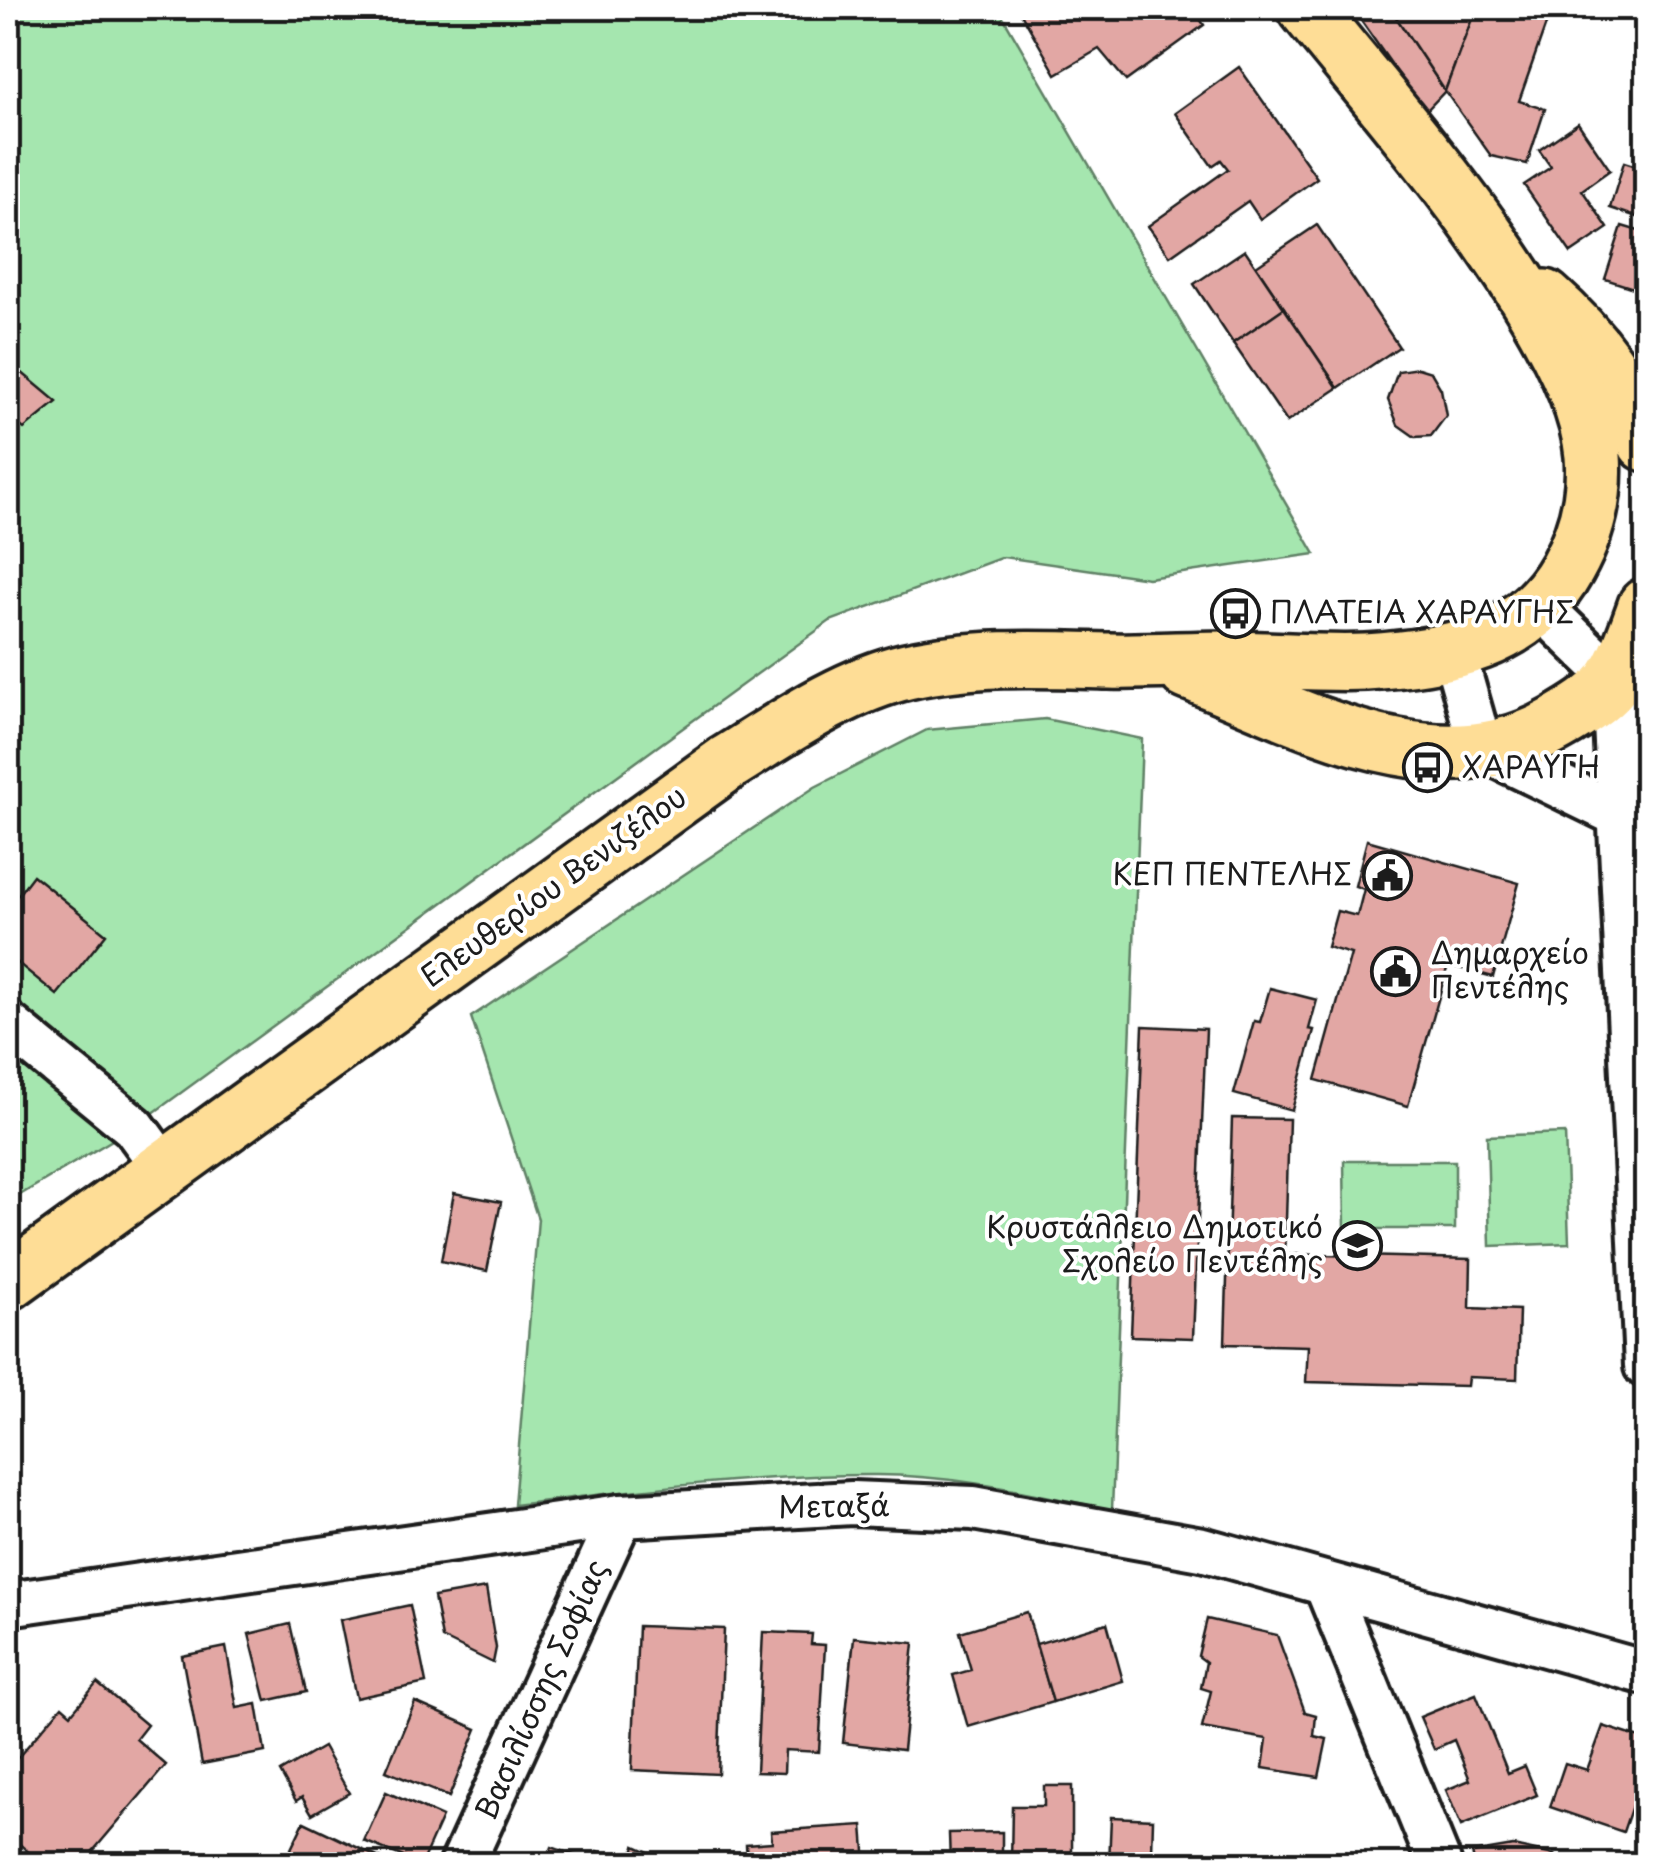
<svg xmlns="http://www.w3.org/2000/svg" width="1654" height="1872" font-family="'Playpen Sans',sans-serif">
<rect width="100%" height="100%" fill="#fff"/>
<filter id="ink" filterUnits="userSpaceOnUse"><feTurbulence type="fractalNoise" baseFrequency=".01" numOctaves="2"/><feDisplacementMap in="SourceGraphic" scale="20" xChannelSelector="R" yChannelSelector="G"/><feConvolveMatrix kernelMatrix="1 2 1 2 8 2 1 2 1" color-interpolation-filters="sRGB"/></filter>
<g filter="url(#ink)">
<g fill="#a5e6af" stroke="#608166" stroke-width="2.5">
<path d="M8 8H998L1315 554 1148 578 1003 557 830 621 134 1127 8 1202Z"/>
<path d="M1045 719 1142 739 1112 1510C1034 1494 952 1474 871 1475 751 1475 632 1490 514 1505L538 1219 471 1017 815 787 927 730Z"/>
<path d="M1646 798V928L1637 801Z"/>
<path d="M1565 1133 1569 1243 1490 1246 1487 1136Z"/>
<path d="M1344 1161H1455V1229H1345Z"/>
</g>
<g fill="#e2a7a4" stroke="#1c1c1c" stroke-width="2.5">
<path d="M1018 8H1193L1204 25 1126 81 1099 49 1056 74Z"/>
<path d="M1352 8H1390L1445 91 1425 112Z"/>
<path d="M1390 8H1476L1445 91Z"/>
<path d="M1476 8H1535L1550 13 1519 101 1545 109 1527 164 1491 156 1445 91Z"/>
<path d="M1239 67 1317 178 1260 219 1248 201 1170 256 1148 226 1228 169 1221 160 1212 166 1175 113Z"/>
<path d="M1578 123 1610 170 1582 190 1608 228 1571 253 1524 185 1551 167 1539 150Z"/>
<path d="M1624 162 1646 169V220L1610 208Z"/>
<path d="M1317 225 1399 347 1338 388 1256 266Z"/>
<path d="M1622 226 1645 233 1646 228V292L1605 279Z"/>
<path d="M1245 250 1284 308 1233 343 1194 284Z"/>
<path d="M1646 307V350L1633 345Z"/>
<path d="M1284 308 1338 388 1287 422 1233 343Z"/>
<path d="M8 361 57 402 24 429 8 416Z"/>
<path d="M1418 368 1431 372 1441 389 1446 416 1431 436 1415 437 1398 425 1388 400 1398 371Z"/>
<path d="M1367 840 1519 883 1493 977 1448 965 1408 1106 1316 1080 1351 954 1327 947 1337 911 1357 916 1364 889 1355 886Z"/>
<path d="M33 875 106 934 57 995 8 955V908Z"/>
<path d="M1270 988 1317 1000 1309 1029 1314 1030 1292 1110 1234 1094 1254 1021 1260 1022Z"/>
<path d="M1143 1026 1206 1029 1193 1338 1131 1336Z"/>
<path d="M1232 1118 1289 1119 1285 1254 1471 1259 1470 1308 1519 1310 1517 1379 1468 1377 1467 1386 1306 1382 1308 1346 1225 1344Z"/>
<path d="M454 1193 501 1202 487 1271 441 1261Z"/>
<path d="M486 1588 496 1648 493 1663 442 1638 434 1597Z"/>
<path d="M410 1605 426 1683 356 1698 340 1620Z"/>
<path d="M1027 1612 1053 1702 968 1727 953 1675 971 1670 960 1632Z"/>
<path d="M1207 1619 1277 1635 1305 1712 1316 1715 1314 1736 1327 1739 1319 1777 1263 1768 1267 1739 1202 1728 1211 1691 1201 1688 1206 1662 1198 1656Z"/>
<path d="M1107 1623 1123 1681 1053 1702 1036 1644Z"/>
<path d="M290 1624 306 1692 266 1701 249 1634Z"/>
<path d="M638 1626 724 1629 718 1774 632 1770Z"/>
<path d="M763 1632 812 1634 811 1644 825 1645 819 1752 785 1750 784 1773 756 1772Z"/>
<path d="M854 1637 914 1643 903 1750 843 1743Z"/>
<path d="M226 1647 237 1708 257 1704 265 1752 202 1764 182 1656Z"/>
<path d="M97 1683 147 1725 136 1739 166 1765 82 1864H42L8 1834V1769L62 1706 71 1714Z"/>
<path d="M1476 1694 1508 1773 1525 1766 1537 1795 1461 1826 1446 1790 1470 1780 1454 1740 1434 1749 1420 1717Z"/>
<path d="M415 1702 477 1729 449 1797 386 1771Z"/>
<path d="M1603 1726 1646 1740V1765L1623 1832 1550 1807 1565 1763 1587 1770Z"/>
<path d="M323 1747 349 1793 312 1814 302 1797 296 1801 280 1772Z"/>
<path d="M1044 1786H1072V1864H1011L1012 1806H1044Z"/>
<path d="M386 1792 442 1817 421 1864 364 1841Z"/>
<path d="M1111 1817 1153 1819 1152 1853 1183 1854 1182 1864H1109Z"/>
<path d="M304 1822 392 1864H274L280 1851 288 1855Z"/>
<path d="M863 1825 866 1864H747L746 1844 772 1842 771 1831Z"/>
<path d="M1002 1832V1864H950L949 1833Z"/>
<path d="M635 1846 675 1864H546L552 1847 593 1862 598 1851 629 1863Z"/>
<path d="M1513 1846 1554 1855 1551 1864H1475L1472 1853Z"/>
<path d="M513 1856 537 1864H510Z"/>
</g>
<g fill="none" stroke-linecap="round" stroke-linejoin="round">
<defs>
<g id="minor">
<path d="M1539 605 1646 709"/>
<path d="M1454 653 1481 748 1621 816"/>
<path d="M1613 681 1646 1366"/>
<path d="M8 1024 134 1127 164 1168"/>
<path d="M1326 1585 1439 1862"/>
<path d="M8 1604 621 1516 852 1503 973 1508 1202 1549 1646 1673"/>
<path d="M462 1864 621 1516"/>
</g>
<g id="major">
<path d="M1545 298C1592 339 1626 384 1646 443"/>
<path d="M1187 671C1300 716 1438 795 1557 724 1576 713 1598 700 1612 683 1627 661 1637 631 1646 606"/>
<path d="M8 1282 727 763C782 729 843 686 907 671 973 656 1042 659 1109 661 1148 662 1187 659 1226 659 1272 659 1319 664 1366 662 1445 657 1525 644 1567 568 1586 534 1596 496 1593 456 1581 325 1390 113 1306 8"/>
</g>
</defs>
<use href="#minor" stroke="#1c1c1c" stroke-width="50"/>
<use href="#major" stroke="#1c1c1c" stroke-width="62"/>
<use href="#minor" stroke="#fff" stroke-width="42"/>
<use href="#major" stroke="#fedd96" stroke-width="55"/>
</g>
</g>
<defs>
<symbol id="bus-ring" viewBox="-11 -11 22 22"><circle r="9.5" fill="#fff" stroke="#1c1c1c" stroke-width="1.5"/><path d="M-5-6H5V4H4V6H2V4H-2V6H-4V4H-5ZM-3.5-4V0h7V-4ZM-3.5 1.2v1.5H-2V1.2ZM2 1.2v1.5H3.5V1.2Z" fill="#1c1c1c"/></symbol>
<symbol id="civic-ring" viewBox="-11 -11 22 22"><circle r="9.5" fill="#fff" stroke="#1c1c1c" stroke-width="1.5"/><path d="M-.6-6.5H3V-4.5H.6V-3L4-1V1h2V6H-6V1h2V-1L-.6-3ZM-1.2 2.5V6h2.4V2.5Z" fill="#1c1c1c"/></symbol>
<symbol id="school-ring" viewBox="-11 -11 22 22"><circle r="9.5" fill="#fff" stroke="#1c1c1c" stroke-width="1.5"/><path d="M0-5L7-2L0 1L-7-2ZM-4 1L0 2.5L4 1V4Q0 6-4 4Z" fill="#1c1c1c"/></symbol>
</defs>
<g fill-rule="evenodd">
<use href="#bus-ring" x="1208" y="586" width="55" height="55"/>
<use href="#bus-ring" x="1400" y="740" width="55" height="55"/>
<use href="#civic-ring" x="1360" y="848" width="55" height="55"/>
<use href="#civic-ring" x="1368" y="944" width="55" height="55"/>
<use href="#school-ring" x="1330" y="1218" width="55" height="55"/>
</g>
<g text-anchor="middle" stroke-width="8" stroke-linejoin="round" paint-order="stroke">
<g font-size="30" fill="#1c1c1c" stroke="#fff" text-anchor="start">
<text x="1270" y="623">ΠΛΑΤΕΙΑ ΧΑΡΑΥΓΗΣ</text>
<text x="1462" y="778">ΧΑΡΑΥΓΗ</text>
<text x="1352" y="885" text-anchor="end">ΚΕΠ ΠΕΝΤΕΛΗΣ</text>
<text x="1431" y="964">Δημαρχείο<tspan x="1431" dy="34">Πεντέλης</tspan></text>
<text x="1323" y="1238" text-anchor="end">Κρυστάλλειο Δημοτικό<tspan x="1323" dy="34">Σχολείο Πεντέλης</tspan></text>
</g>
<g font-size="30" fill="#1c1c1c" stroke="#fff">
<text transform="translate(554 887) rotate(-36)" y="10">Ελευθερίου Βενιζέλου</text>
<text transform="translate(834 1507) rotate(-1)" y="10">Μεταξά</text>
<text transform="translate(542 1690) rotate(-66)" y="10">Βασιλίσσης Σοφίας</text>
</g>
</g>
<rect width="1654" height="1872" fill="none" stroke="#fff" stroke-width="40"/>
<rect x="20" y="20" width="1614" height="1832" fill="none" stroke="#1c1c1c" stroke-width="4" filter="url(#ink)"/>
</svg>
